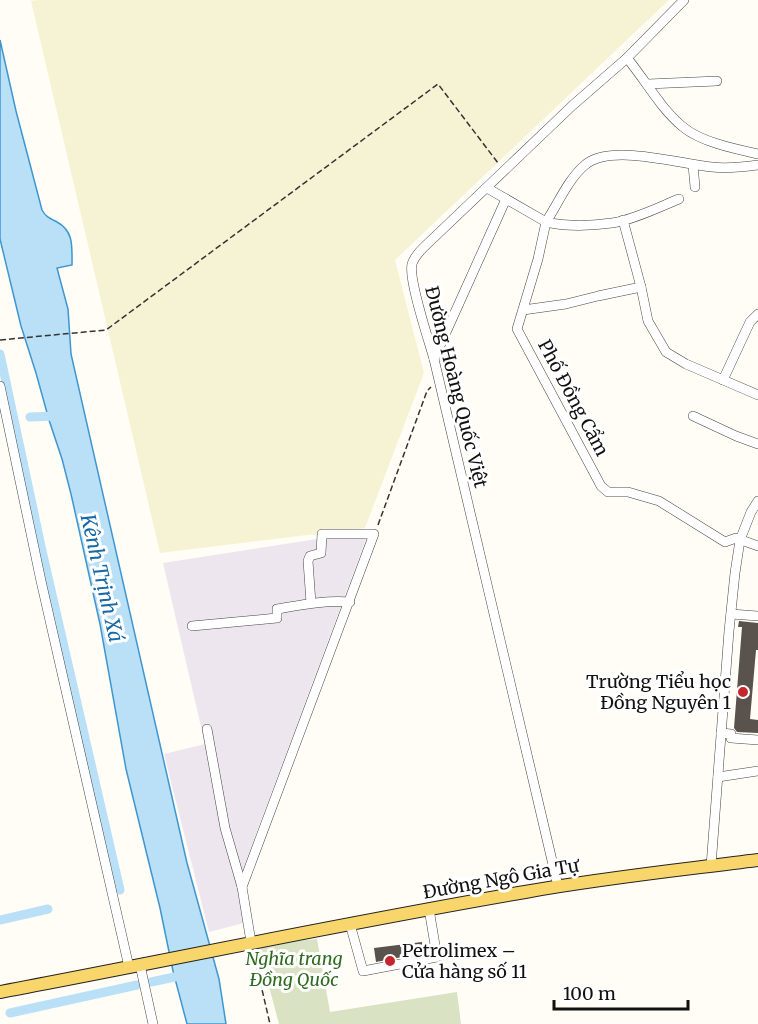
<svg xmlns="http://www.w3.org/2000/svg" width="758" height="1024" font-family="Merriweather,serif">
<rect width="100%" height="100%" fill="#fffdf5"/>
<path fill="#eee6ef" d="M369 531 237 885 244 923 209 932 164 754 205 744 163 563Z"/>
<path fill="#f6f3d4" d="M37 0H669L395 260 424 373 365 528 160 553 31 1Z"/>
<path fill="#d9e3c4" d="M317 939 330 1012 457 992 461 1024H279L258 945Z"/>
<path fill="#b9e0f7" stroke="#3f96cf" stroke-width="1.5" d="M0 40 16 111 42 210C46 217 49 218 57 222 74 231 72 247 72 265L57 268 68 309 71 354 187 863 219 979 226 1024H187L173 971 160 908 126 769 100 624 71 494 62 459 49 420 36 373 21 326 0 239Z"/>
<g fill="none" stroke-linecap="round" stroke-linejoin="round">
<g stroke="#b9e0f7" stroke-width="9">
<path d="M0 354 42 551 120 890"/>
<path d="M30 417 57 416"/>
<path d="M0 920 48 909"/>
<path d="M151 982 184 975"/>
<path d="M10 1013 137 985"/>
</g>
</g>
<g fill="#5a524d">
<path d="M739 621 758 623V650H756L750 719 758 720V733L737 732 734 728 742 627H738Z"/>
<path d="M422 942 423 953 376 962 374 948Z"/>
</g>
<g fill="none" stroke-linecap="round" stroke-linejoin="round">
<defs>
<g id="minor">
<path d="M627 58C646 81 660 108 683 127 701 142 735 149 758 154"/>
<path d="M648 84 717 81"/>
<path d="M693 165 695 187"/>
<path d="M487 188 546 222 538 259 517 329 601 486 608 492H628L659 501 725 542 736 538 758 546"/>
<path d="M679 199C659 207 633 220 612 223 590 226 568 227 546 222 558 204 568 179 585 165 610 143 680 164 712 167 727 169 743 167 758 165"/>
<path d="M623 220 641 287 648 321 666 352 686 364 758 395"/>
<path d="M523 310 566 304 598 296 641 287"/>
<path d="M434 359 506 199"/>
<path d="M723 380 750 322 758 314"/>
<path d="M0 386 41 581 129 967"/>
<path d="M693 416 736 436 758 444"/>
<path d="M731 614 758 616"/>
<path d="M192 626 277 618V609C301 605 325 600 350 602"/>
<path d="M207 729 225 828 242 887"/>
<path d="M721 733 731 734V738L758 740"/>
<path d="M718 777 758 771"/>
<path d="M711 866 729 631 735 573 740 540 751 512 758 501"/>
<path d="M558 886 434 359C429 341 408 279 412 264 414 258 418 253 423 248L573 105 627 58 684 0"/>
<path d="M350 924 363 971 437 957 429 909"/>
<path d="M251 942 242 887 374 534H322L321 553 310 556 308 561 311 603"/>
<path d="M140 965 153 1024"/>
</g>
<path id="major" d="M0 992C175 959 349 922 525 892 602 878 680 870 758 860"/>
</defs>
<use href="#minor" stroke="#444" stroke-width="10"/>
<use href="#major" stroke="#222" stroke-width="14"/>
<g stroke="#333" stroke-width="1.5" stroke-dasharray="6 3" stroke-linecap="butt">
<path d="M0 340 106 330 438 84 498 163"/>
<path d="M378 525 427 391 431 387"/>
<path d="M254 955 270 1024"/>
</g>
<use href="#minor" stroke="#fff" stroke-width="9"/>
<use href="#major" stroke="#f9d66b" stroke-width="12"/>
</g>
<g fill="#c4262e" stroke="#fff" stroke-width="2">
<circle cx="743" cy="692" r="6"/>
<circle cx="390" cy="961" r="6"/>
</g>
<g text-anchor="middle" stroke-width="6" stroke-linejoin="round" paint-order="stroke">
<g font-size="18" fill="#111" stroke="#fff">
<text transform="translate(456 387) rotate(76)" y="6">Đường Hoàng Quốc Việt</text>
<text transform="translate(573 398) rotate(62)" y="6">Phố Đồng Cẩm</text>
<text transform="translate(501 879) rotate(-10)" y="6">Đường Ngô Gia Tự</text>
</g>
<g font-size="18" fill="#111" stroke="#fff" text-anchor="end">
<text x="731" y="688">Trường Tiểu học<tspan x="731" dy="21">Đồng Nguyên 1</tspan></text>
<text x="402" y="957" text-anchor="start">Petrolimex –<tspan x="402" dy="21">Cửa hàng số 11</tspan></text>
</g>
<g font-size="18" font-style="italic" fill="#2f6b1f" stroke="#fff">
<text x="294" y="965">Nghĩa trang<tspan x="294" dy="21">Đồng Quốc</tspan></text>
</g>
<g font-size="20" font-style="italic" fill="#1768a6" stroke="#fff">
<text transform="translate(102 578) rotate(77)" y="7">Kênh Trịnh Xá</text>
</g>
</g>
<path d="M554 1000v9h134v-9" fill="none" stroke="#111111" stroke-width="3"/>
<text x="563" y="1000" font-size="18" fill="#111111" stroke="#ffffff" stroke-width="4.5" paint-order="stroke">100 m</text>
</svg>
